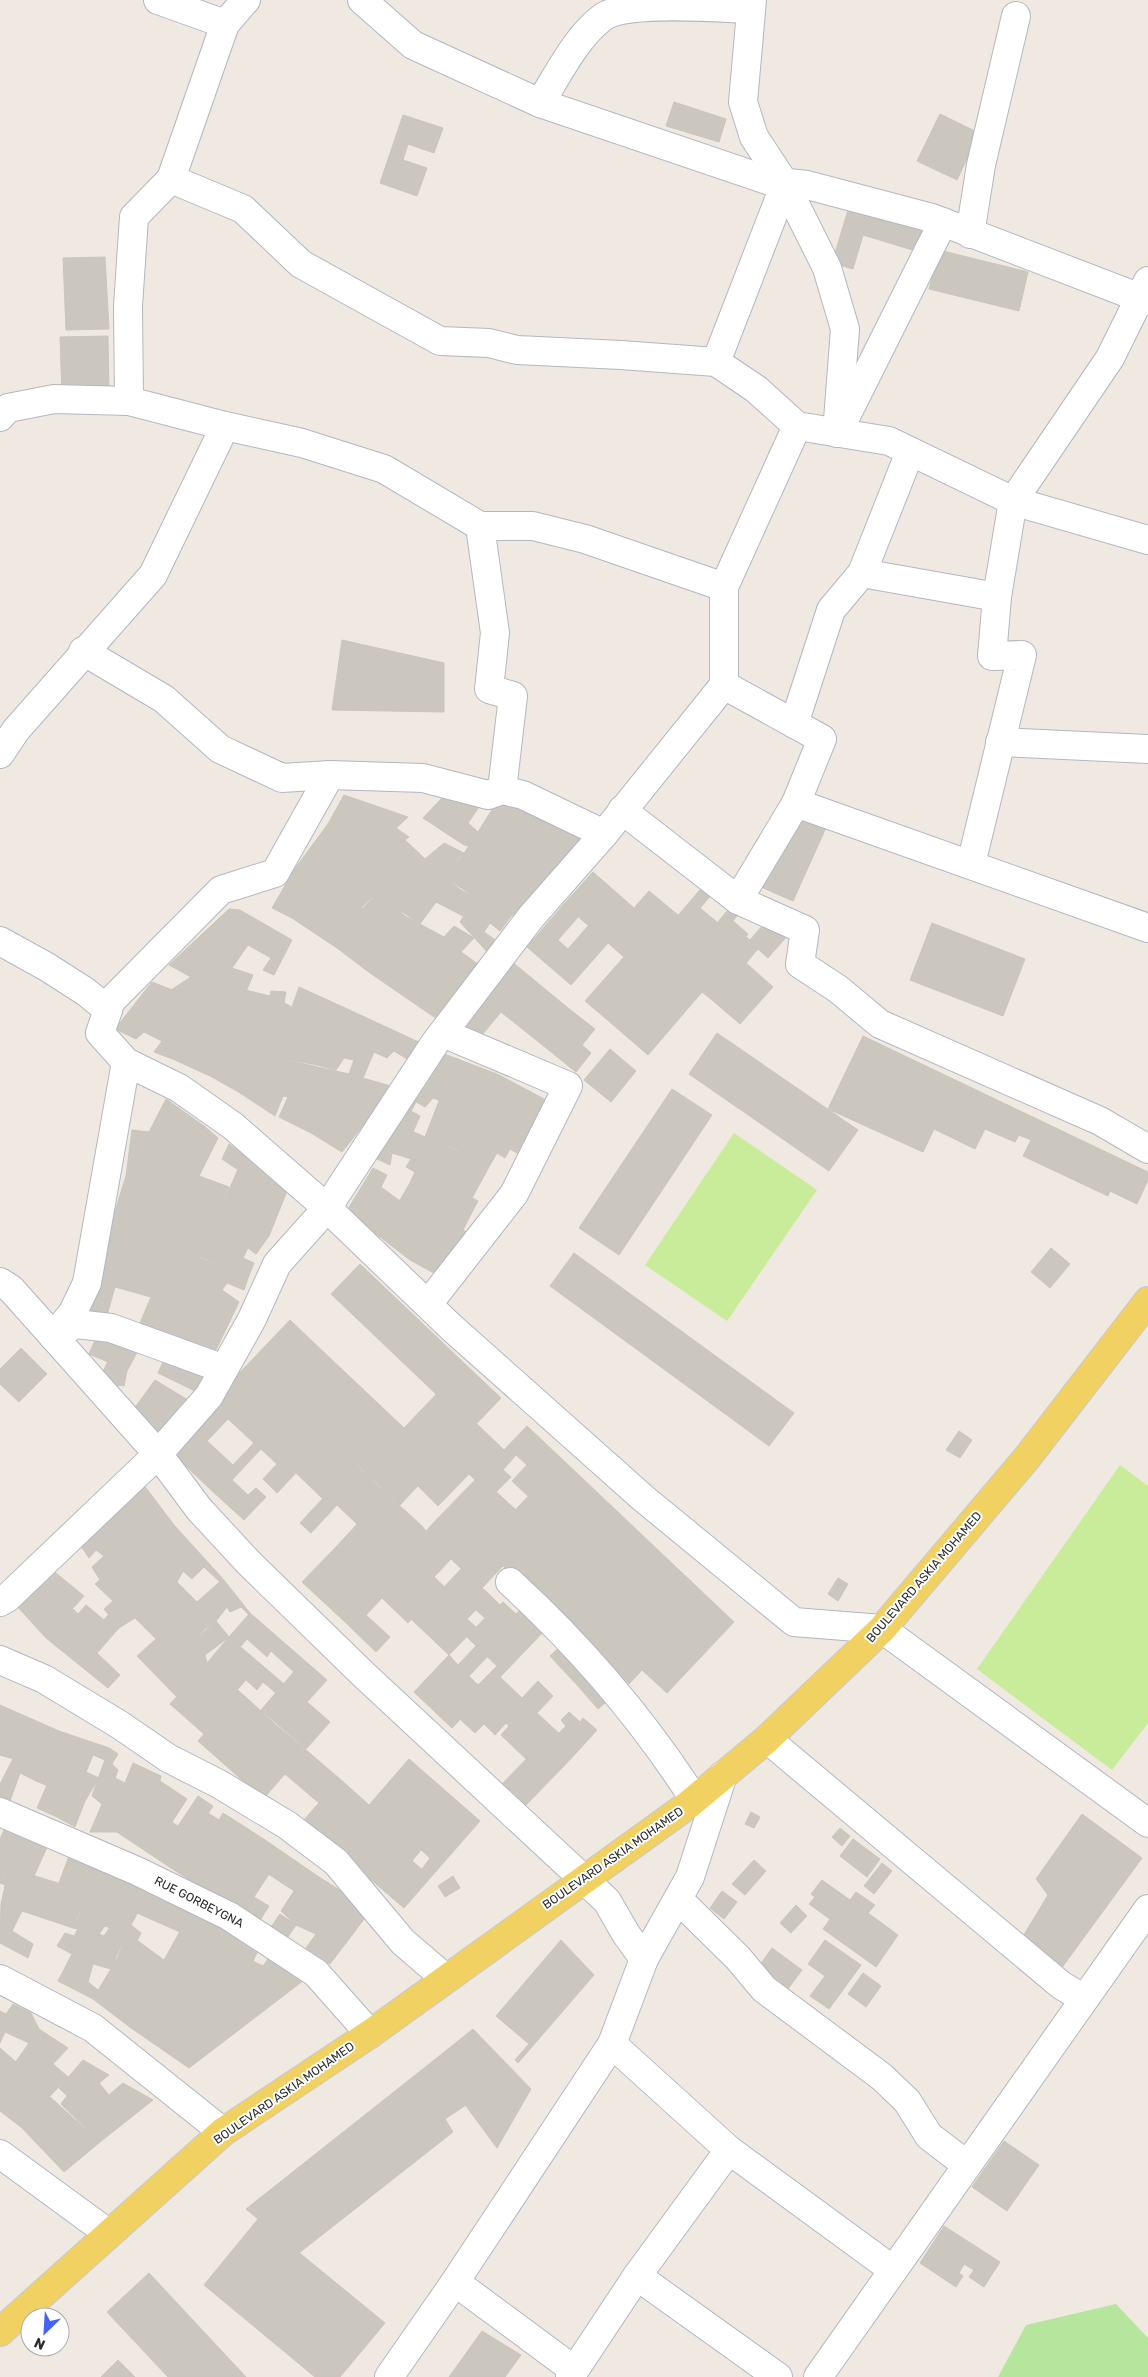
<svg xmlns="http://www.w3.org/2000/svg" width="1148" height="2377" font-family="Rubik,sans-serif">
<rect width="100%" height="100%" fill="#efe9e1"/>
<path fill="#b6e59e" d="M1116 2304 1148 2338V2377H998L1026 2325Z"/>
<g fill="#c9ec9a">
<path d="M734 1133 817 1190 727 1321 645 1265Z"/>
<path d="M1120 1465 1148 1486V1723L1112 1770 977 1669Z"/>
</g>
<g fill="#cbc7bf" stroke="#cbc5ba">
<path d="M674 102 726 119 719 142 666 126Z"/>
<path d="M940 114 979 133 957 180 917 161Z"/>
<path d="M403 115 443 128 434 153 408 144 403 160 427 168 417 196 380 183Z"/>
<path d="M848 210 925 232 919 252 863 235 853 269 832 263Z"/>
<path d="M939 250 1028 272 1019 311 929 289Z"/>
<path d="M105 257 109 329 66 330 63 258Z"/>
<path d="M108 336 109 395 62 396 60 337Z"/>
<path d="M342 640 444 663V712L332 710Z"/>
<path d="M344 795 408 817 396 828 409 837 380 857 328 824Z"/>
<path d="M443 797 479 807 468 823 478 832 469 846 464 845 423 818Z"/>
<path d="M500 797 531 805 519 836 506 855 478 832Z"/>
<path d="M531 805 590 833 568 861 519 836Z"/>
<path d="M797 806 829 821 793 901 761 887Z"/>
<path d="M328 824 380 857 361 889H369L361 910 324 893 331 877 325 872 316 883 294 870Z"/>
<path d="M478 832 506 855 489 874 461 858Z"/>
<path d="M519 836 568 861 529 909 489 874Z"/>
<path d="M405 840 443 876 461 890 451 898 420 874 403 896 388 883 363 906 369 889H361L380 857Z"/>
<path d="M444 843 464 853 443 876 425 859Z"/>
<path d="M461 858 489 874 475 897 443 876Z"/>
<path d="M294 870 316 883 292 918 272 908Z"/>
<path d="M325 872 331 877 324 893 361 910 337 948 292 918Z"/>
<path d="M593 872 634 908 622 922 625 924 608 943 564 904Z"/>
<path d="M420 874 451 898 461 890 475 897 463 916 436 902 420 924 395 907Z"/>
<path d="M489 874 529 909 520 920 512 915 500 931 490 923 484 932 501 944 490 955 460 922Z"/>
<path d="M388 883 403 896 395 907 405 916 370 973 337 948 361 910Z"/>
<path d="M705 884 714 892 700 908 741 942 712 975 663 933Z"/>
<path d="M649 891 678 915 663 933 634 908Z"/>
<path d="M564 904 578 917 558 940 568 949 588 926 608 943 571 985 527 947Z"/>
<path d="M733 904 741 911 733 921 748 934 741 942 717 923Z"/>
<path d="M634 908 672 940 604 1017 585 1001 624 957 608 943 625 924 622 922Z"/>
<path d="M229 909 240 910 199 989 200 1001 171 990 191 977 169 965Z"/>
<path d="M240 910 292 940 274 975 263 970 271 958 248 945 232 968 253 975 226 1039 213 1035 221 990 199 989Z"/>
<path d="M405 916 444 937 454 926 474 938 461 952 482 967 440 1021 370 973Z"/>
<path d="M769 918 788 935 768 958 758 949 746 963 773 987 740 1024 712 1000 724 986 712 975 745 936 750 940Z"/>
<path d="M932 923 1025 959 1003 1016 910 980Z"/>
<path d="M672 940 724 986 712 1000 702 992 648 1055 604 1017Z"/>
<path d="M511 961 568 1008 540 1043 501 1012 478 1040 459 1024Z"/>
<path d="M152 982 200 1001 187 1033 199 1039 191 1052 181 1047 175 1060 154 1052 162 1041 144 1032 136 1039 115 1029Z"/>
<path d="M299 987 343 1007 317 1065 260 1054 271 991 286 992 284 1003 292 1007Z"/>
<path d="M199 989 221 990 213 1035 210 1040 221 1044 215 1051 224 1058 212 1077 175 1060 181 1047 191 1052 199 1039 187 1033 199 1006Z"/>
<path d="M245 990 270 996 260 1054 240 1093 212 1077 224 1058 215 1051 221 1044 210 1040 213 1035 226 1039Z"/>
<path d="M343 1007 423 1044 412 1062 394 1051 387 1058 374 1052 363 1078 349 1074 354 1060 344 1058 336 1070 317 1065Z"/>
<path d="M568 1008 595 1029 582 1045 591 1053 576 1072 540 1043Z"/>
<path d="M717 1033 858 1130 829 1171 689 1074Z"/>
<path d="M863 1036 1148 1172V1180L1137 1204 1110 1191 1108 1196 1023 1156 1031 1140 1019 1135 1015 1142 985 1129 975 1149 934 1129 923 1152 828 1109Z"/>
<path d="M610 1049 636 1071 611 1102 584 1080Z"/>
<path d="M439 1052 497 1074 474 1114 433 1098 425 1107 411 1099Z"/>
<path d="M260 1054 349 1074 311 1133 279 1117 288 1097 283 1096 275 1116 240 1093Z"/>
<path d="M349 1074 394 1087 342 1152 311 1133Z"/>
<path d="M497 1074 546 1100 517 1153 510 1149 505 1158 497 1153 489 1167 455 1149Z"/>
<path d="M672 1089 712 1115 619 1255 579 1228Z"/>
<path d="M166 1099 204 1126 174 1196 126 1176 132 1130 149 1132Z"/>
<path d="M411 1099 416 1102 411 1111 420 1116 413 1132 398 1125Z"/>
<path d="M439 1101 474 1114 455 1149 425 1137Z"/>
<path d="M398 1125 468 1156 442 1203 410 1183 415 1172 406 1167 411 1159 392 1153 390 1165 377 1159Z"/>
<path d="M204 1126 218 1138 199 1176 229 1187 213 1227 204 1229 171 1210 174 1196Z"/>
<path d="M229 1144 244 1155 237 1169 222 1159Z"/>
<path d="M244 1155 289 1186 269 1236 223 1204Z"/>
<path d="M468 1156 489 1167 472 1198 478 1201 469 1218 442 1203Z"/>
<path d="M373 1168 387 1175 381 1187 400 1201 379 1236 345 1214Z"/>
<path d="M126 1176 174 1196 171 1210 204 1229 194 1254 200 1258 190 1270 154 1259 156 1249 106 1240Z"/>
<path d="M410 1183 429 1196 413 1224 426 1232 410 1260 379 1236Z"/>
<path d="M429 1196 469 1218 463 1230 468 1233 443 1278 410 1260 426 1232 413 1224Z"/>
<path d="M223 1204 269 1236 256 1254 248 1248 243 1258 254 1263 248 1278 194 1254 204 1229 213 1227Z"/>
<path d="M106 1240 156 1249 154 1259 190 1270 161 1332 138 1328 151 1297 115 1287 106 1319 84 1314Z"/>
<path d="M1051 1248 1070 1264 1050 1288 1031 1272Z"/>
<path d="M574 1253 794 1413 769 1446 550 1286Z"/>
<path d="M200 1258 248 1278 244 1290 227 1283 222 1290 239 1302 213 1356 161 1332 190 1270Z"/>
<path d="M360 1264 465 1364 436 1394 331 1294Z"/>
<path d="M290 1320 312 1341 271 1384 249 1363Z"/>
<path d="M99 1331 118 1340 108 1362 89 1354Z"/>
<path d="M118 1340 140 1347 127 1371 124 1386 118 1385 114 1393 100 1378Z"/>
<path d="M312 1341 440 1462 400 1505 271 1384Z"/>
<path d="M21 1348 47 1374 19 1402 0 1384V1369Z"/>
<path d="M166 1355 208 1373 195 1391 158 1373Z"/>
<path d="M249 1363 292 1403 254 1443 228 1419 207 1441 233 1465 210 1489 167 1448Z"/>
<path d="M465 1364 501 1398 440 1462 404 1428Z"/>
<path d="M155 1380 188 1400 159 1438 131 1413Z"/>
<path d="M292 1403 329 1438 277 1493 263 1479 277 1464 261 1449 232 1480 248 1495 256 1488 266 1497 244 1520 210 1489Z"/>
<path d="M477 1424 504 1450 475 1480 469 1474 438 1506 418 1486Z"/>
<path d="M527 1426 563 1460 529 1497 512 1481 527 1465 516 1455 503 1470 511 1477 496 1492 479 1476Z"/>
<path d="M959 1431 972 1440 960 1458 946 1450Z"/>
<path d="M329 1438 355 1464 322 1498 296 1473Z"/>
<path d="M563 1460 734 1622 683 1676 586 1583 556 1615 503 1566 497 1572 475 1552Z"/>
<path d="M355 1464 386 1493 369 1511 339 1481Z"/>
<path d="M479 1476 516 1510 475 1552 439 1517Z"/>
<path d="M339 1481 369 1511 357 1524 337 1505 311 1533 300 1523Z"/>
<path d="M143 1484 174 1525 153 1543 119 1502Z"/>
<path d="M386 1493 422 1526 370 1581 335 1548Z"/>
<path d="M119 1502 153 1543 119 1571 115 1567 100 1580 92 1567 104 1556 96 1550 89 1558 76 1539Z"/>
<path d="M439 1517 497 1572 482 1588 451 1559 434 1577 402 1547 422 1526 426 1531Z"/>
<path d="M174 1525 223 1579 220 1582 204 1567 192 1579 183 1571 177 1582 145 1550Z"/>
<path d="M402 1547 450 1592 435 1607 429 1600 408 1623 382 1598 366 1615 390 1637 376 1652 344 1621 356 1609 347 1600 356 1590 362 1596 373 1584 370 1581Z"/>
<path d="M335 1548 373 1584 362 1596 356 1590 347 1600 356 1609 344 1621 302 1582Z"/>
<path d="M145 1550 162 1567 143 1588 133 1587 119 1571Z"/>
<path d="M115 1567 133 1587 143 1588 162 1567 216 1621 205 1629 193 1642 174 1623 156 1639 135 1618 119 1628 104 1609 113 1601 95 1584Z"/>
<path d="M51 1569 84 1596 46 1638 15 1604Z"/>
<path d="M461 1569 490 1595 467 1619 476 1627 449 1655 411 1619 429 1600 435 1607 450 1592 444 1587Z"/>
<path d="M838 1578 848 1584 838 1601 828 1594Z"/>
<path d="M223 1579 250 1613 249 1615 241 1607 230 1612 227 1607 216 1621 197 1602Z"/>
<path d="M586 1583 683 1676 667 1693 642 1670 629 1684 556 1615Z"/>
<path d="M490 1595 500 1605 503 1602 516 1614 524 1606 547 1628 504 1673 467 1637 485 1618 476 1610Z"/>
<path d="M86 1605 104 1620 108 1615 119 1628 97 1653 120 1675 108 1688 46 1638 73 1609 78 1614Z"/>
<path d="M250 1613 304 1660 294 1672 271 1651 267 1657 247 1639 241 1646 229 1637Z"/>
<path d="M216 1621 229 1637 205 1655 193 1642Z"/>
<path d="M174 1623 205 1655 207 1663 177 1697 137 1656Z"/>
<path d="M229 1637 284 1684 276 1693 263 1682 257 1690 246 1680 237 1690 207 1663Z"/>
<path d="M563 1644 590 1674 577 1685 550 1656Z"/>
<path d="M476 1646 487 1657 469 1676 478 1685 497 1666 504 1673 452 1728 414 1692 449 1655 458 1665Z"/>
<path d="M304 1660 327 1680 307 1702 330 1722 306 1749 261 1710Z"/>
<path d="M207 1663 249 1700 224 1729 215 1722 204 1734 170 1704Z"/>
<path d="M590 1674 612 1697 598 1709 577 1685Z"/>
<path d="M500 1677 522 1698 538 1681 553 1696 537 1713 578 1751 562 1768 539 1746 526 1759 501 1735 509 1726 479 1698Z"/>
<path d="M479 1698 506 1723 495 1735 484 1724 475 1733 460 1719Z"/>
<path d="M249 1700 275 1724 256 1746 265 1753 242 1780 198 1741 215 1722 224 1729Z"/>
<path d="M0 1705 59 1731 36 1781 20 1773 24 1762 0 1755Z"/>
<path d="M569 1712 580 1722 583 1718 597 1730 578 1751 559 1733 566 1726 561 1720Z"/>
<path d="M275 1724 306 1750 264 1798 242 1780 265 1753 256 1746Z"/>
<path d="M59 1731 109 1748 105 1760 93 1755 86 1772 99 1778 85 1801 36 1781Z"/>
<path d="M539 1746 562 1768 525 1806 502 1784Z"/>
<path d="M109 1748 118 1754 112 1764 118 1770 115 1778 125 1783 133 1763 161 1776 160 1781 145 1804 139 1799 117 1832H90L102 1804 92 1796Z"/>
<path d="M306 1750 340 1779 319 1803 285 1774Z"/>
<path d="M13 1759 24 1762 10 1801 0 1796V1784Z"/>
<path d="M409 1759 448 1793 408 1838 369 1805Z"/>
<path d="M340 1779 369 1805 333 1847 303 1821Z"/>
<path d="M160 1781 187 1799 172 1822 145 1804Z"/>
<path d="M47 1785 68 1794 57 1817 37 1808Z"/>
<path d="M448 1793 480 1821 431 1877 422 1869 430 1858 408 1838Z"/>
<path d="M68 1794 85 1801 75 1827 57 1817Z"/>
<path d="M198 1796 213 1806 192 1836 178 1826Z"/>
<path d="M139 1799 192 1836 171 1868 117 1832Z"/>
<path d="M369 1805 421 1850 412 1861 431 1877 404 1908 333 1847Z"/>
<path d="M751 1812 760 1817 754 1828 745 1824Z"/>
<path d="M208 1813 219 1820 223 1813 242 1825 234 1837 240 1841 227 1860 220 1855 199 1886 171 1868Z"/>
<path d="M1082 1814 1142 1858 1055 1977 1022 1938 1048 1895 1036 1879Z"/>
<path d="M242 1825 268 1842 226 1904 199 1886 220 1855 227 1860 240 1841 234 1837Z"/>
<path d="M6 1826 25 1835 13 1869 0 1865V1839Z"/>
<path d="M840 1828 850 1836 842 1846 832 1837Z"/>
<path d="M25 1835 48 1845 34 1876 13 1869Z"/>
<path d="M853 1839 880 1859 867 1877 840 1856Z"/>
<path d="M268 1842 319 1877 305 1898 253 1864Z"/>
<path d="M69 1856 94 1869 87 1892 59 1883Z"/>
<path d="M754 1860 766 1871 745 1895 732 1884Z"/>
<path d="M882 1863 892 1871 874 1894 864 1886Z"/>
<path d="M253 1864 269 1874 254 1897 269 1906 257 1925 226 1904Z"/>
<path d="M0 1865 9 1868 5 1885 0 1883Z"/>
<path d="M9 1868 87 1892 73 1928 1 1904Z"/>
<path d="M94 1869 150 1890 131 1925 141 1933 129 1958 118 1957 126 1934 79 1916Z"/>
<path d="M453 1876 460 1888 445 1897 438 1886Z"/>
<path d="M319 1877 371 1910 330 1964 306 1948 316 1934 296 1925 281 1911 294 1891 305 1898Z"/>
<path d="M822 1880 850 1900 856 1892 875 1905 868 1913 898 1935 876 1967 823 1929 830 1919 809 1904 815 1897 811 1894Z"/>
<path d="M150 1890 192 1910 180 1932 137 1913Z"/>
<path d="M722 1891 737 1902 724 1919 710 1908Z"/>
<path d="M1 1904 22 1911 12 1931 33 1944 28 1958 0 1943Z"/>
<path d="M796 1905 807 1916 791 1933 780 1923Z"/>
<path d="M192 1910 239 1935 207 1990 164 1960Z"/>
<path d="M280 1914 296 1925 285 1941 269 1930Z"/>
<path d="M79 1916 105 1926 99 1934 104 1936 110 1927 126 1934 111 1969 93 1964 88 1982 98 1990 93 1999 58 1981 72 1954 57 1946 65 1933 74 1936 78 1929 73 1928Z"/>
<path d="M239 1935 260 1947 253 1961 263 1966 273 1952 308 1977 244 2026 203 1995Z"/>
<path d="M561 1940 594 1975 518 2063 515 2060 529 2044 496 2016Z"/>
<path d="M825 1940 861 1965 829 2009 810 1996 825 1976 808 1964Z"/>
<path d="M138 1941 164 1960 131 2028 93 1999 118 1957 129 1958Z"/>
<path d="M772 1948 802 1970 785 1993 755 1972Z"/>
<path d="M164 1960 207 1990 203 1995 244 2026 189 2068 131 2028Z"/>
<path d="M863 1973 881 1986 866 2007 848 1994Z"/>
<path d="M13 2004 31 2013 39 2029 29 2043 5 2032 0 2043V2011L6 2014Z"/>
<path d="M39 2029 68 2048 53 2064 68 2077 21 2127 0 2111V2084Z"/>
<path d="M473 2029 531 2089 497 2148 433 2061Z"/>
<path d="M0 2048 16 2062 0 2084Z"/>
<path d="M83 2060 109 2075 99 2083 109 2095 123 2083 153 2100 100 2142 61 2104 67 2096 59 2088Z"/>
<path d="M433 2061 466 2105 445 2119 453 2132 299 2253 246 2209Z"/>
<path d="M50 2097 100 2142 64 2172 21 2127Z"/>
<path d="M1004 2141 1039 2165 1007 2211 972 2187Z"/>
<path d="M258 2219 385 2323 340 2377H315L204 2285Z"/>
<path d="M944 2226 1000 2262 984 2287 969 2277 974 2270 964 2264 959 2273 963 2276 956 2287 920 2263Z"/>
<path d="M149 2273 246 2377H168L107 2312Z"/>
<path d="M482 2331 521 2355 505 2377H449Z"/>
<path d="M118 2360 135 2377H101Z"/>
</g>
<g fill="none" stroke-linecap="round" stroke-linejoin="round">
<defs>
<g id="minor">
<path d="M158 0 225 24 246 0"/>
<path d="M362 0 413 45 540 103 770 181 807 185 932 218 1148 301"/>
<path d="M752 0 743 102 754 137 785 184 827 268 845 329 837 433"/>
<path d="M540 103C558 75 576 37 603 17 627 0 720 8 751 9"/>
<path d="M171 179 225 24"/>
<path d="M970 234 981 165 1016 16"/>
<path d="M716 362 785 184"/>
<path d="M129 401 128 306 134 217 171 179 243 209 301 264 440 341 489 343 517 350 621 355 716 362 756 389 797 426 724 587"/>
<path d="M0 417 8 408 54 399 129 401 225 426 302 443 384 469 480 526H533L585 539 724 587V685L822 739 796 803 1148 928"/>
<path d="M844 420 943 222"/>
<path d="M797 426 889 441 1013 501 1148 540"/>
<path d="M480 526 495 633 489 689 513 696 502 790"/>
<path d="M862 573 997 597"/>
<path d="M83 651 164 699 220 749 282 778 330 775 423 778 488 795 502 790 523 795 604 834"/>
<path d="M794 724 831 610 862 573 910 452"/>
<path d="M1000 742 1148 749"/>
<path d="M0 754 16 730 153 575 225 426"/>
<path d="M622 810 738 900 805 930 800 964 838 989 880 1024 1100 1121 1148 1149"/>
<path d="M971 864 1022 655 992 656 997 597 1013 501 1110 358 1148 281"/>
<path d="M738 900 796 803"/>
<path d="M0 941 47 967 86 992 108 1010 100 1033 126 1062 179 1088 233 1126 327 1208 451 1327 643 1498 794 1622 882 1629 1148 1823"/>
<path d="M108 1010 110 1002 221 890 275 873 330 775"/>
<path d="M0 1282 11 1289 53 1336 158 1454 199 1509 249 1563 363 1674 607 1901 626 1934 644 1959"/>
<path d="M428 1304 514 1194 568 1086 443 1033"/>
<path d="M53 1336 72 1314 87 1283 126 1062"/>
<path d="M53 1336 76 1324 111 1328 224 1369"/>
<path d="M510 1582C581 1647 642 1718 694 1799"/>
<path d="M0 1602 7 1598 158 1454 209 1396 252 1319 277 1264 327 1208 435 1043 531 917 604 834 724 685"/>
<path d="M0 1660 44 1679 120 1725 168 1758 219 1784 287 1825 336 1862 403 1942 445 1978"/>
<path d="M767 1739 1061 1985 1084 1999"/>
<path d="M0 1812 137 1871 229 1916 316 1973 370 2034"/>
<path d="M678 1899 738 1958 764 1989 882 2077 907 2101 929 2136 967 2165"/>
<path d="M0 1979 93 2028 223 2132"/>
<path d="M612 2044 729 2150 893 2270"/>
<path d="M637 2276 778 2377"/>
<path d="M455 2282 574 2370"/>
<path d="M389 2377 455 2282 612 2044 644 1959 690 1877 723 1775"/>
<path d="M570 2377 637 2276 729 2150"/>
<path d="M818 2377 1148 1909"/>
</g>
<path id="tertiary" d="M0 2154 108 2233"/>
<path id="primary" d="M0 2332 223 2132 370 2034 688 1805 767 1739 882 1629 1026 1459 1148 1301"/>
</defs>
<use href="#minor" stroke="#b4b7c1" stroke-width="30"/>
<use href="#tertiary" stroke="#b4b7c1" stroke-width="30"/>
<use href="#primary" stroke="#c9c9c9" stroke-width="30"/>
<use href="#minor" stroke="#fff" stroke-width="28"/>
<use href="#tertiary" stroke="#fff" stroke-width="28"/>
<use href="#primary" stroke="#f2d163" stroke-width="28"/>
</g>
<g text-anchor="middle" stroke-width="4" stroke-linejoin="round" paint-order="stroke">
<g font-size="12" fill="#2e2e2e" stroke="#fff">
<text transform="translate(924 1577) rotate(-49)" y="4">BOULEVARD ASKIA MOHAMED</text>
<text transform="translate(613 1858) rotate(-35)" y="4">BOULEVARD ASKIA MOHAMED</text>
<text transform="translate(199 1902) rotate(27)" y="4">RUE GORBEYGNA</text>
<text transform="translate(284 2093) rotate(-35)" y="4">BOULEVARD ASKIA MOHAMED</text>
</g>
</g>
<g transform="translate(45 2332) rotate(205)"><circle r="24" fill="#ffffff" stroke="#ababab"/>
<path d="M0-4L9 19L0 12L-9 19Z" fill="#4264fb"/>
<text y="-8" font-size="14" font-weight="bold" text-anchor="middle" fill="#2e2e2e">N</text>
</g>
</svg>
